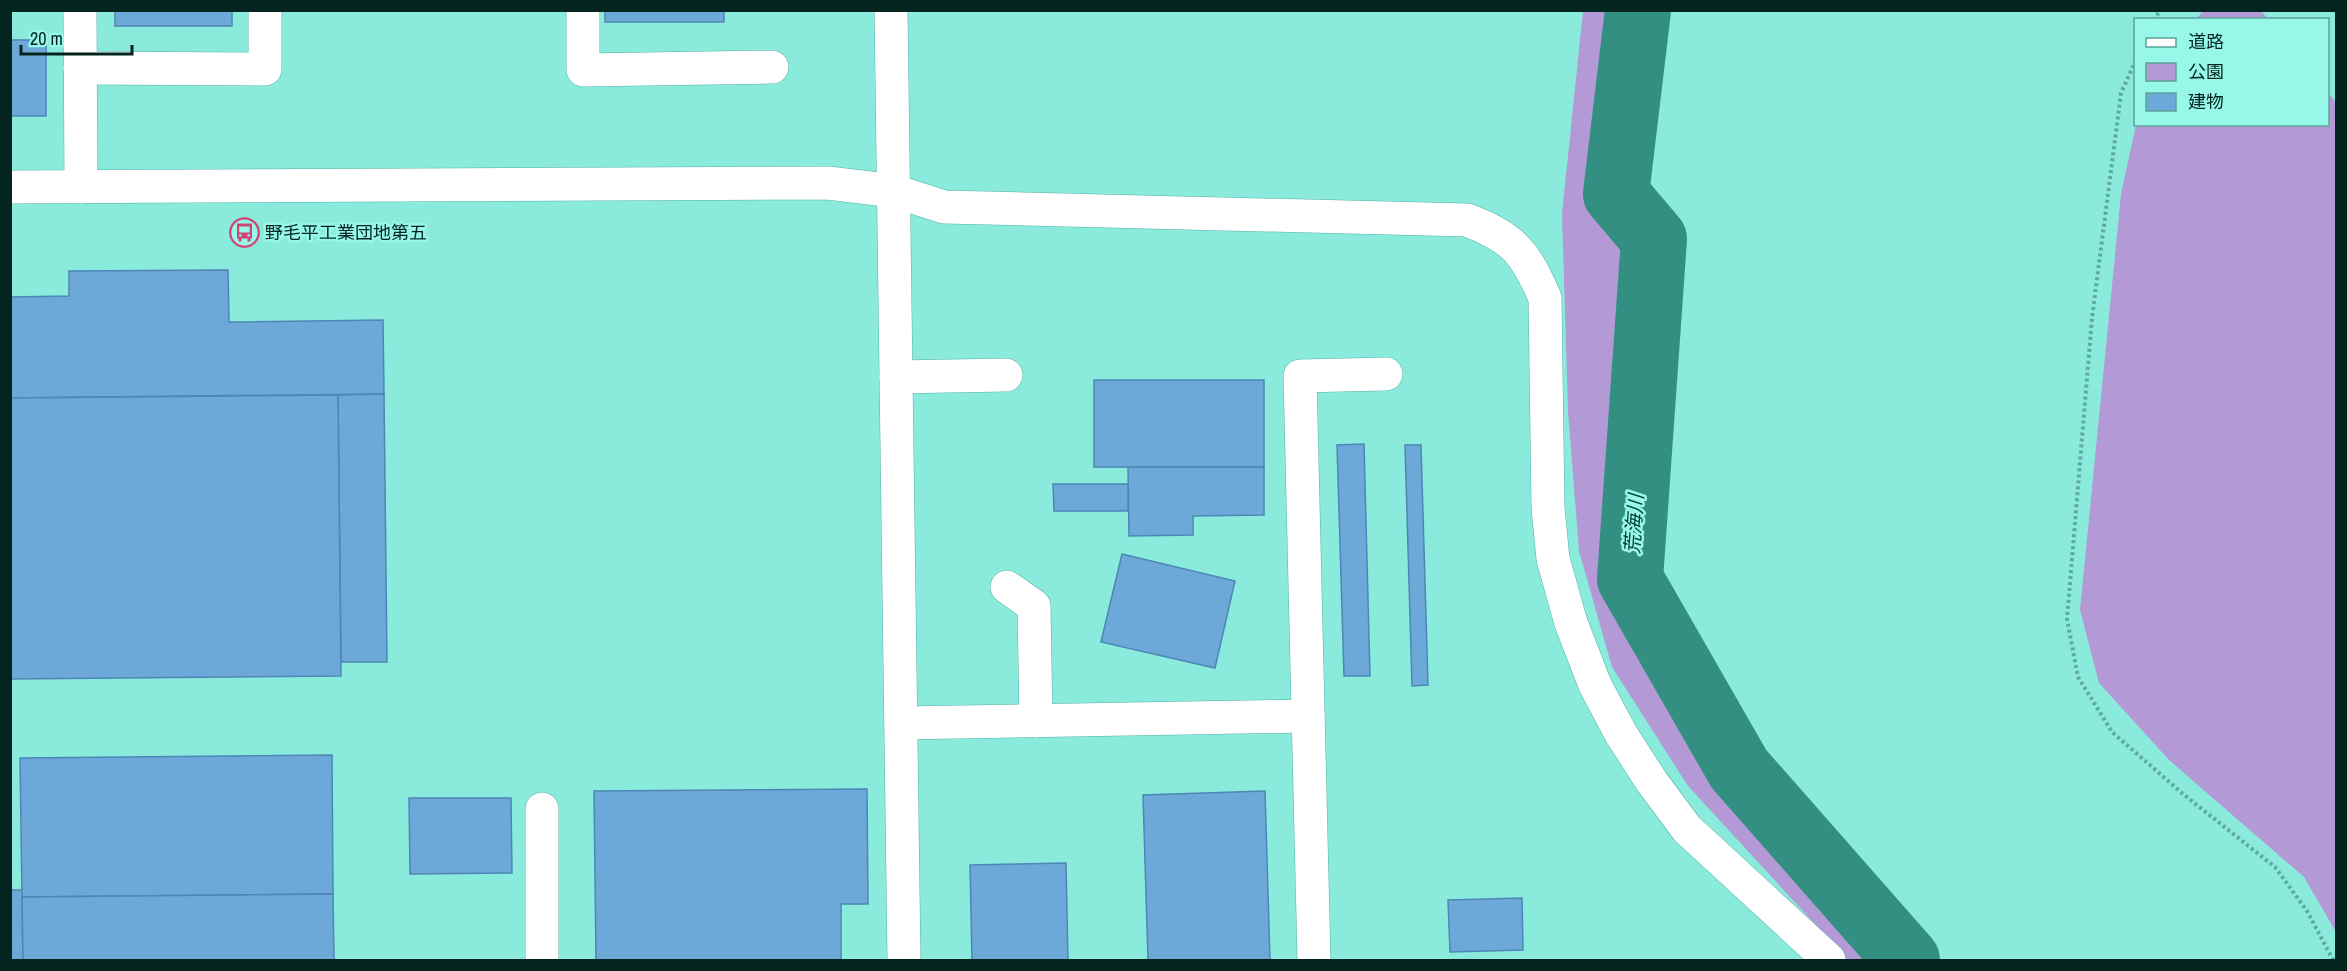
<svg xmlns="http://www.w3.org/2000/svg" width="2347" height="971" font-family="'Archivo Narrow','Noto Sans JP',sans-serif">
<rect width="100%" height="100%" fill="#8aeadc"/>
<g fill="#b39ad6">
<path d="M2204 10 2261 11 2268 19H2196Z"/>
<path d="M1583 11H1627L1604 198 1640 246 1622 584 1726 777 1899 960H1848L1688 786 1612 667 1579 551 1568 411 1562 214Z"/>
<path d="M2328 92 2336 103V932L2304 877 2169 760 2099 683 2080 610 2121 194 2136 125 2328 124Z"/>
</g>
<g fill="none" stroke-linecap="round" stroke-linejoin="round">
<path stroke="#348f83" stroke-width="66" d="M1638 10 1616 194 1654 239 1630 579 1739 769 1907 960"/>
</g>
<g fill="#6ca8d8" stroke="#4c87b5" stroke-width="1.5">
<rect x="115" y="10" width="117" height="16"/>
<rect x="605" y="10" width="119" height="12"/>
<rect x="10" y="40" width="36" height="76"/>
<path d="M228 270 229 322 383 320 384 394 10 398V297L69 296V271Z"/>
<rect x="1094" y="380" width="170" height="87"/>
<path d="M384 394 387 662H341L338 395Z"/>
<path d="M338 395 341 676 10 679V398Z"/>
<path d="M1364 444 1370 676H1344L1337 445Z"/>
<path d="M1405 445H1421L1428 685 1412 686Z"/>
<path d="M1128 467H1264V515L1193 516V535L1129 536Z"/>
<path d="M1053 484H1128V511H1054Z"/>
<path d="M1122 554 1235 581 1215 668 1101 642Z"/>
<path d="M332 755 333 894 22 897 20 758Z"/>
<path d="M867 789 868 904H841V960H596L594 791Z"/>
<path d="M1265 791 1270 960H1148L1143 795Z"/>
<path d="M409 798H511L512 873 410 874Z"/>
<path d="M1066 863 1068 960H972L970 865Z"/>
<path d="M10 890H22L23 960H10Z"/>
<path d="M333 894 334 960H23L22 897Z"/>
<path d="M1522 898 1523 950 1450 952 1448 900Z"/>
</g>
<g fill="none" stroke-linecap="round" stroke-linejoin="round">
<defs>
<g id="minor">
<path d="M80 10 81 187"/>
<path d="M583 10V70L772 67"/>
<path d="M891 10 904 960"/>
<path d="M80 68 265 69V10"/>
<path d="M10 187 828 183 894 191 944 207 1467 220C1514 238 1525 252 1545 298L1548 508 1553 559 1571 623 1595 685 1621 734 1652 782 1687 829 1829 960"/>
<path d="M896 377 1006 375"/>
<path d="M1007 587 1034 606 1036 721"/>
<path d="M901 723 1308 716"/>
<path d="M542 960V809"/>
<path d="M1314 960 1300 376 1386 374"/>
</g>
</defs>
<use href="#minor" stroke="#52b3a6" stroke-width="34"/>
<g stroke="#5faa9f" stroke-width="4" stroke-dasharray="3 3" stroke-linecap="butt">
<path d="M2153 20 2161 10"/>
<path d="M2136 60 2121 93 2092 318 2067 619 2078 677 2112 732 2183 794 2275 867 2307 911 2333 960"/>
</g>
<use href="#minor" stroke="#fff" stroke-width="33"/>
</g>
<defs>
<symbol id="bus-ring" viewBox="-11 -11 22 22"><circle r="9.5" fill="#97f7e9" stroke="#d14574" stroke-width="1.5"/><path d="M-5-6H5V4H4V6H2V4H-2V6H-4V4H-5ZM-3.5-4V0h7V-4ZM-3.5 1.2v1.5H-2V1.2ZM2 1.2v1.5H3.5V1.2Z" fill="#d14574"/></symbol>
</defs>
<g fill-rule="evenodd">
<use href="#bus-ring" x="228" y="216" width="33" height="33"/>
</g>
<g text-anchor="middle" stroke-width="5" stroke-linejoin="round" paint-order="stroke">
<g font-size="18" fill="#042420" stroke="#97f7e9" text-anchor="start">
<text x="265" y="239">野毛平工業団地第五</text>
</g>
<g font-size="20" font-style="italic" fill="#053e38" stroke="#97f7e9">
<text transform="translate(1634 524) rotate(-86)" y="7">荒海川</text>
</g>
</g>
<rect width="2347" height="971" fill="none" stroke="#042420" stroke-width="24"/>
<rect x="2134" y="18" width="195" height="108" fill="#97f7e9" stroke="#5ca399" stroke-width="1.5"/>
<rect x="2146" y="38" width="30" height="9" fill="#ffffff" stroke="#5ca399" stroke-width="1.5"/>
<text x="2188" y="48" font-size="18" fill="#042420">道路</text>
<rect x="2146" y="63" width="30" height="18" fill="#b39ad6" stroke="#5ca399" stroke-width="1.5"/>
<text x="2188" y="78" font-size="18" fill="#042420">公園</text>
<rect x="2146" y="93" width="30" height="18" fill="#6ca8d8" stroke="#5ca399" stroke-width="1.5"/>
<text x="2188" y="108" font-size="18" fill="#042420">建物</text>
<path d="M21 45v9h111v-9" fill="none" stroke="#042420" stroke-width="3"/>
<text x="30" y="45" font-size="18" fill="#042420" stroke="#97f7e9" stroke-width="4.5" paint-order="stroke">20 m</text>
</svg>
